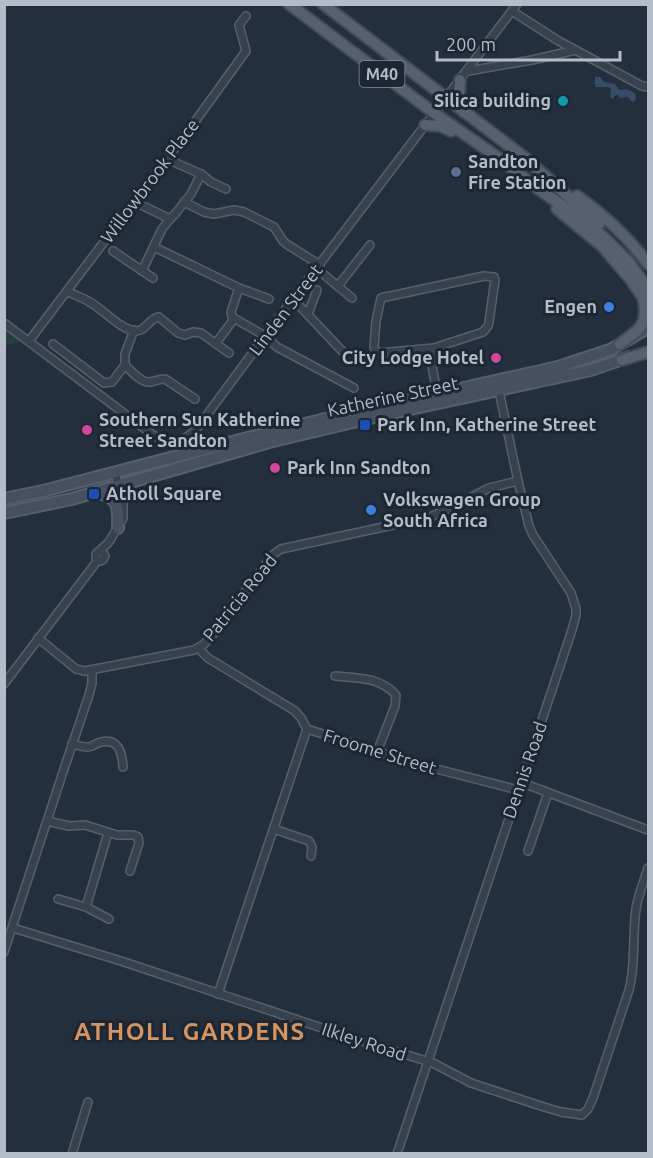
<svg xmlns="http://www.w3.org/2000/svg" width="653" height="1158" font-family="Ubuntu,sans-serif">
<rect width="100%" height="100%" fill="#242f3e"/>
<path fill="#263c3f" d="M5 329 21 342 5 346Z"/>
<path fill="#394c67" d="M595 77H600L604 82 615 84 619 90 626 89 635 93 636 100 632 102 628 97 620 98 618 95 614 96V99L610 97 611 89 609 87H596L595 83Z"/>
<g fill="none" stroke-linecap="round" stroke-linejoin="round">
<defs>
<g id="street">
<path d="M512 11 557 40 642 86 648 87"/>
<path d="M468 71 532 60 576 50"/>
<path d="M176 163 201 174 211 182 226 189"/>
<path d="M135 202 170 219"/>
<path d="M184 202 204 212 214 214 234 210 244 212 274 227 283 241 288 245 320 265"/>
<path d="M154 247 239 288 269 299"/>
<path d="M113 251 153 278"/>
<path d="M317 269 352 298"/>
<path d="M142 271 162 229 170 219 175 214 191 194 201 174"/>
<path d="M484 276 494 277 495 280 489 322 488 326 483 332 434 348 379 353 375 350 374 347 376 321 381 298Z"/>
<path d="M338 286 370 245"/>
<path d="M239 288 231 312 232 317 265 336 277 347 354 388"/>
<path d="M67 291C74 295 81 297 88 301 102 308 120 330 136 331 146 331 149 318 159 317L178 333 185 335 193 332 201 333 229 353"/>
<path d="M294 300 342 351"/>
<path d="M308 314 317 290"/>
<path d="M4 323 153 435C172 445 185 442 198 427L265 336 517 4"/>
<path d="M134 330 125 354V365C131 371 141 383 150 382 156 381 159 379 165 379L195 399"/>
<path d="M29 341 191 127 246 51 239 25 246 16"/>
<path d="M216 343 234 319"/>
<path d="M53 344 104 383 112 382 125 365"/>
<path d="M434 348 432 366 437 394"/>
<path d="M100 552 103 553 105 556 103 560 100 561 96 558V554L109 542 123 518V502L115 473"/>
<path d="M38 638 76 669 85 671 194 650 203 645 211 637 263 568 274 554 281 549 430 517 450 508 489 488 518 481"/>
<path d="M198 648 208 658 295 711 301 718 307 729 421 765 518 790"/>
<path d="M335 676C358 678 380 677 396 695L395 706 377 752"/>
<path d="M4 684 98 560"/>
<path d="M72 744C77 745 82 747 87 747 92 748 95 743 101 742 119 738 122 753 123 767"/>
<path d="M520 782 648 830"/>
<path d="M47 821 69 826 85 825 117 835H133L138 837 139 843 130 871"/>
<path d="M274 829 309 841 312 847 311 856"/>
<path d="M528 851 548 793"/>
<path d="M58 899 86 907 109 919"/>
<path d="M86 907 108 833"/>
<path d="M13 928 121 961 352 1038 433 1063 471 1083 544 1107 561 1112 582 1115 588 1109 593 1098 629 990C636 964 632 936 636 909 638 895 644 881 648 868"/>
<path d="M4 952 64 769 89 695 92 683V671"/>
<path d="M218 994 307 729"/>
<path d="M72 1154 88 1102"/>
<path d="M397 1154 572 630 576 615V609L571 593 533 535 529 526 518 481 499 391"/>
</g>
<g id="secondary">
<path d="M97 493C119 496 119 509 118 528"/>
<path d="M4 499 47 490 228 443 321 420 558 367 610 350 648 328"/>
<path d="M4 513 72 499 273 441 387 414 591 370 629 357"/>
</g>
<g id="primary">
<path d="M289 4 434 113 496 156 541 191 591 225 628 261 648 289"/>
<path d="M323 4 524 157 599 224"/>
<path d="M460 80 459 97 464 112"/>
<path d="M425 125 440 126 451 131"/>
<path d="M577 196C604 215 629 238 648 264"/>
<path d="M557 209 602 246 631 280 648 305"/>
<path d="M620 344C640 328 649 326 643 298"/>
<path d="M622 360 648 352"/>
</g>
</defs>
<use href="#street" stroke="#565f6c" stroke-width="10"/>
<use href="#secondary" stroke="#565f6c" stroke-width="14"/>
<use href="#primary" stroke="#414a57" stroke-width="14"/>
<use href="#street" stroke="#38414e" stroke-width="7"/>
<use href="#secondary" stroke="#465061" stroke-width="10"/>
<use href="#primary" stroke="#56606e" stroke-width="10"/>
</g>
<circle fill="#0f9aa8" stroke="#1d2633" stroke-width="2" cx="563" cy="101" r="6"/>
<circle fill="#5c6f8a" stroke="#1d2633" stroke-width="2" cx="456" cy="172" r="6"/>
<g fill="#3f7fe0" stroke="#1d2633" stroke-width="2">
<circle cx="609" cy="307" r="6"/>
<circle cx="371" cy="510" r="6"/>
</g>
<g fill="#d1479c" stroke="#1d2633" stroke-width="2">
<circle cx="496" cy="358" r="6"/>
<circle cx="87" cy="430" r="6"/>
<circle cx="275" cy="468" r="6"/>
</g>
<g fill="#1a4fb4" stroke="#1d2633" stroke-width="2">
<rect x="359" y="419" width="12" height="12" rx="3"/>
<rect x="88" y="488" width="12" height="12" rx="3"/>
</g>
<g text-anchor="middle" stroke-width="6" stroke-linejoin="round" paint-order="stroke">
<rect fill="#1d2633" stroke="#878f9c" stroke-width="1.5" x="359.5" y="61" width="45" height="26" rx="4.5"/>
<g font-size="16" font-weight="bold" fill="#b4bcc9">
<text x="382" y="80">M40</text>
</g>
<g font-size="18" font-weight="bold" fill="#b4bcc9" stroke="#1d2633" text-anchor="start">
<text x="551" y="107" text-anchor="end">Silica building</text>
<text x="468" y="168">Sandton<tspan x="468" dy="21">Fire Station</tspan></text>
<text x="597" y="313" text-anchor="end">Engen</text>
<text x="484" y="364" text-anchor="end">City Lodge Hotel</text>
<text x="99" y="426">Southern Sun Katherine<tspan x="99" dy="21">Street Sandton</tspan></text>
<text x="377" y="431">Park Inn, Katherine Street</text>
<text x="287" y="474">Park Inn Sandton</text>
<text x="106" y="500">Atholl Square</text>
<text x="383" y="506">Volkswagen Group<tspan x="383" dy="21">South Africa</tspan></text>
</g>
<g font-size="18" fill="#b4bcc9" stroke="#1d2633">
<text transform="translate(150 181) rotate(-53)" y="6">Willowbrook Place</text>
<text transform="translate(286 310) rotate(-53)" y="6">Linden Street</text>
<text transform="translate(393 397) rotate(-12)" y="6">Katherine Street</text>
<text transform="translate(240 598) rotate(-51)" y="6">Patricia Road</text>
<text transform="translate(380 752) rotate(17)" y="6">Froome Street</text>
<text transform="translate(525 770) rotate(-71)" y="6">Dennis Road</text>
<text transform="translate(364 1042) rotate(18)" y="6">Ilkley Road</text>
</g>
<g font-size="24" font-weight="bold" letter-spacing="1.5" fill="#d59563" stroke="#1d2633">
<text x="190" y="1040">ATHOLL GARDENS</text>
</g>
</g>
<rect width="653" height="1158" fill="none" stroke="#b4bcc9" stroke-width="12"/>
<path d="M437 51v9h183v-9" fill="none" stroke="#b4bcc9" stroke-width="3"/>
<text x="446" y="51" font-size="18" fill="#b4bcc9" stroke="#1d2633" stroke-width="4.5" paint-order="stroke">200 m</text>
</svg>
